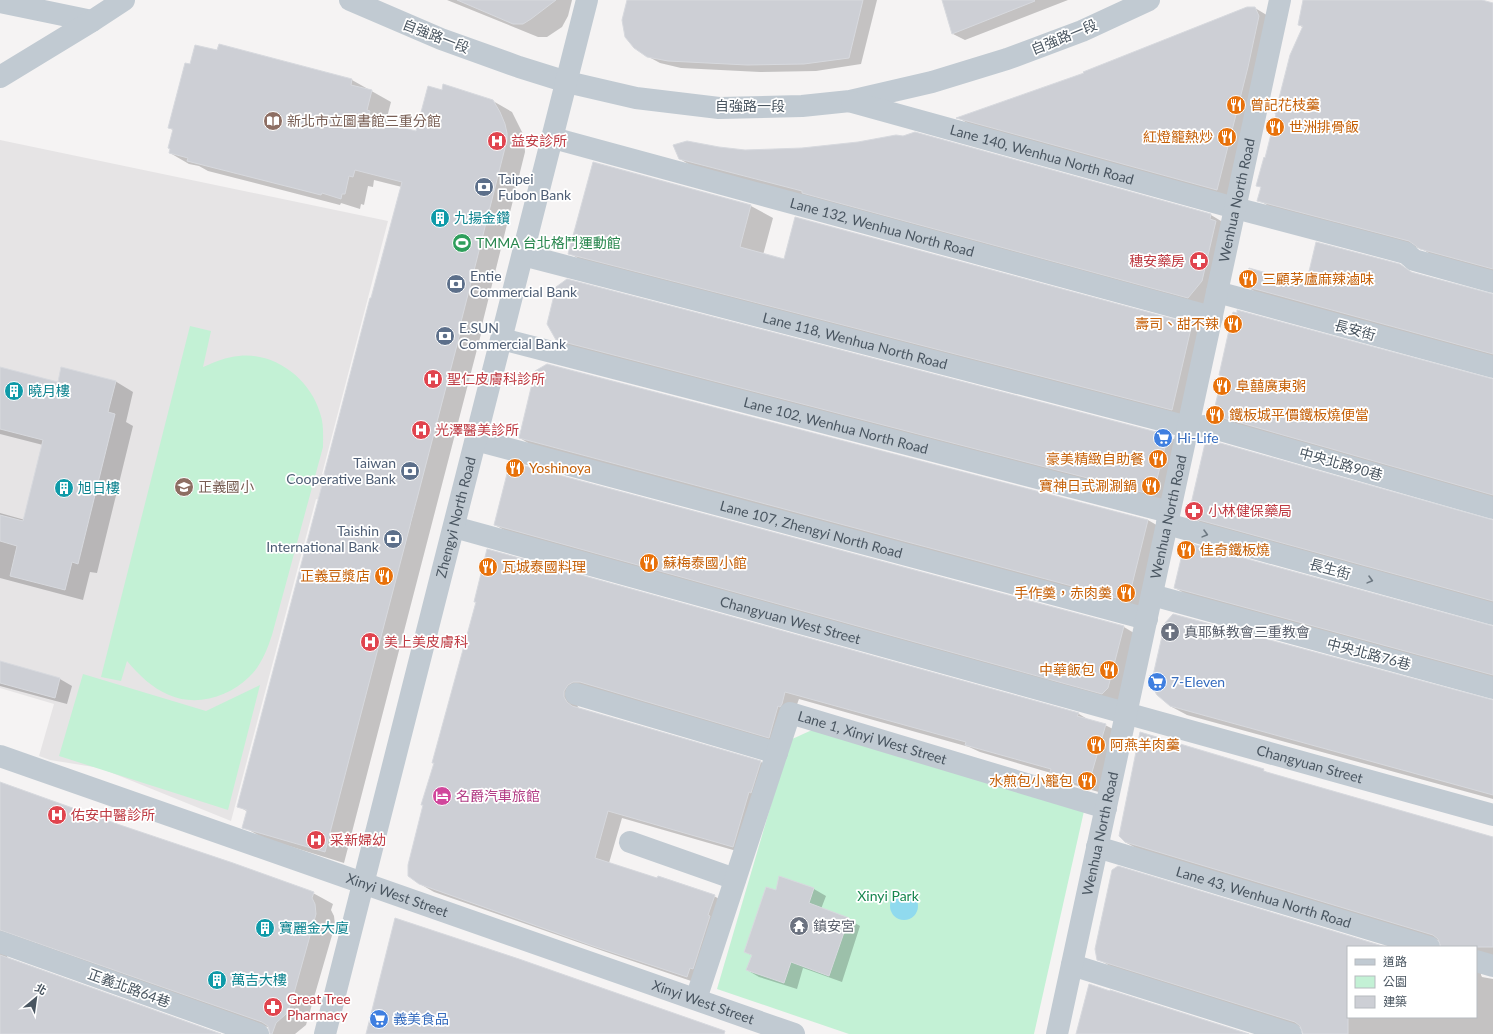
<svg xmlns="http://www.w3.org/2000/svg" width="1493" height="1034" font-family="Lato,'Noto Sans TC',sans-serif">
<rect width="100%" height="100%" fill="#f5f3f3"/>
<path fill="#e6e4e5" d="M0 140 388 221 322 474 417 500 411 524 316 499 231 821 100 768 50 760 39 756 54 704 0 688Z"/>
<g fill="#c3f1d5">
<path d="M190 326 211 331 203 367C215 362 226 357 239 356 275 352 310 379 320 413 324 424 323 436 323 447L272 635C267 650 261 666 249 677 229 697 196 707 169 695 152 688 139 675 127 661L121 681 101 677Z"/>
<path d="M83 674 206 711 260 685 228 810 59 756Z"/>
<path d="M812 730 1084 811 1034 1034H849L717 989 790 740Z"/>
</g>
<circle fill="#90daee" cx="904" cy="906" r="14"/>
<g fill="#0003">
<path d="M447 0H572L568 16 562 27 547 37H538Z"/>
<path d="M628 0H877L861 64 816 71 760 72 681 68 660 63 647 56Z"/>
<path d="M943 0H1068L965 40 953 34Z"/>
<path d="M1304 0H1477L1493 4V273L1437 258 1422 249 1275 210 1259 200 1262 187 1258 185 1304 28 1299 25Z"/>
<path d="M1255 8 1270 17 1232 198 972 126 959 118 1086 73Z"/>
<path d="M352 80 391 102 386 121 389 123 388 125 417 132 493 101 512 112 524 136 525 152 480 333 481 334 344 863 263 838 244 827 248 812 238 806 402 187 374 180 373 187 368 186 364 205 361 204 360 209 341 203 340 205 208 171 199 166 189 164 170 153 173 130 169 128Z"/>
<path d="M915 133 1211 215 1231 227 1209 309 700 171 680 159 719 148 745 151 802 149 903 137Z"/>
<path d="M751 206 773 218 763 255 784 260 1191 325 1213 338 1194 422 591 266 569 253Z"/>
<path d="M1400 265 1415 274 1493 295V358L1261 295 1245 286 1307 285Z"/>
<path d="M557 339 1168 436 1184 445 1170 504 574 349Z"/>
<path d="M547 365 1148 520 1165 530 1144 610 536 448 520 438Z"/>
<path d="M0 368 59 383 115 381 133 392 126 422 133 426 97 573 90 572 83 600 0 578V513L25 520 43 445 0 434Z"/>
<path d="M1493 380V499L1230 424 1214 414Z"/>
<path d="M511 463 1124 627 1144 639 1123 705 515 536 495 525Z"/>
<path d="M1190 516 1493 521V605L1206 526Z"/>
<path d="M488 550 1079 714 1089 720 1105 725 1119 732 1102 793 1064 782 1050 775 1051 773 980 752 969 747 799 699 782 745 577 705 579 709 761 762 774 770 747 854 622 818 609 863 714 896 728 904 700 984 606 952 434 892 420 884 435 763 433 762 477 603Z"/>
<path d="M1175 588 1493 627V679L1191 597Z"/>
<path d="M0 662 60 679 72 686 67 704 0 686Z"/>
<path d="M1493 701V799L1187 715 1170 706Z"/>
<path d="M1141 733 1263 770 1268 773 1493 838V958L1481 967V975L1482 977 1493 979V1034H1304L1303 1028 1115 969 1098 959 1113 871 1382 947H1348V1017H1476V947H1442L1441 941 1143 852 1125 842Z"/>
<path d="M0 783 313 893 333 904 331 910 334 916 335 925 306 1025 295 1034H271L270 1028 24 941 7 956 8 959 218 1034H0Z"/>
<path d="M780 877 814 889 826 896 821 909 848 919 860 926 842 982 803 968 797 989 759 977 747 970 753 956 745 952 776 891Z"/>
</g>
<g fill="#cdcfd5" stroke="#d7d9de">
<path d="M457 0H556L531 19 523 24H513Z"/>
<path d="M627 0H863L849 58 804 64 747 65 668 61 647 57 634 48 625 37 622 20Z"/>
<path d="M942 0H1034L1035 1 952 34Z"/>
<path d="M1303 0H1482L1493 3V269L1420 249 1409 241 1257 201 1261 187 1256 186 1264 157 1265 158 1276 114H1275L1290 55 1303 26 1298 25Z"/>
<path d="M1247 7H1255L1259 16 1248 67 1217 190 956 118 1084 73 1083 72Z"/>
<path d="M219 44 352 79 351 85 372 90 367 110 370 111 368 119 416 131 428 86 442 90 443 84 493 100 500 112 505 124 507 133V140L461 322H463L325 852 242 828 247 810 237 807 325 474H324L370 298H371L402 182 355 170 353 177 349 176 345 194H342L341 199 322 193 321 195 187 161 188 158 169 153 170 149 168 148 173 129 168 128 185 63 190 64 195 45 217 50Z"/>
<path d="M915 132 1211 214 1210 219 1216 221 1202 281 1188 298 802 193V191L679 159 673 145 687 141 719 147 745 150 802 148 858 142 896 135 903 136Z"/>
<path d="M593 162 751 205 740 247 784 259 795 217 1192 324 1172 410 568 254Z"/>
<path d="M1316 242 1400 264 1411 272 1493 294V354L1244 286 1249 268 1306 284Z"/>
<path d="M567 279 1168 435 1153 495 556 340 547 324 556 287Z"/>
<path d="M1237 310 1493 379V495L1213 415 1222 376 1219 375 1233 312 1237 313Z"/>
<path d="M547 364 1148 520 1128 601 519 438 535 371Z"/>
<path d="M0 367 58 382 61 367 116 381 108 412 115 414 78 564 72 562 65 590 10 576 17 546 0 541V515L23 521 43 440 0 429Z"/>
<path d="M1206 439 1493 520V601L1188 517Z"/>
<path d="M510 462 1124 626 1108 688 1102 694 494 525Z"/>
<path d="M1185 542 1493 626V675L1174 588Z"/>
<path d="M487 549 1079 713 1077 716 1106 724 1088 786 1049 775 1051 769 965 745 966 742 785 692 782 704 780 707 778 706 769 738 580 682H573L568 685 564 691V697L567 702 572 706 761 761 751 793 749 792 733 847 608 811 595 858 657 878 658 876 715 895 708 915 710 916 693 969 690 968 687 977 593 946 419 884 408 876V865L423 805H421L434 763H432L476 602H474Z"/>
<path d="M1173 614 1493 700V795L1170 706 1157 695 1154 690 1152 680 1165 623Z"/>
<path d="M0 661 60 678 55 698 0 683Z"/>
<path d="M1140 732 1264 769 1263 771 1493 837V947H1441L1438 939 1433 935 1125 842 1119 836Z"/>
<path d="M0 782 120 825 233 863 314 892 312 898 315 904 316 914 291 1004 286 1014 276 1023 272 1034H270L268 1026 262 1022 0 930Z"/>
<path d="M1118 866 1386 947H1348V1034H1303L1300 1026 1295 1022 1097 960 1095 949 1112 870Z"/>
<path d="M779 876 814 888 809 903 849 918 829 976 791 962 784 983 746 970 752 955 744 952 766 887 776 890Z"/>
<path d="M395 918 519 959 725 1031 724 1034H366Z"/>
<path d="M0 955 221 1034H0Z"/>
<path d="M1089 984 1110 991V990L1249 1034H1076Z"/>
</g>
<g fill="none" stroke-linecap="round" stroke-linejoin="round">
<g stroke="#c1cad2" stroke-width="22">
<path d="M350 0 441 39 519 67 567 82 636 98 719 108 802 106 850 101 932 82 1007 59 1082 31 1149 0"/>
<path d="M0 2 92 21"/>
<path d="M0 77 92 21 124 0"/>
<path id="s1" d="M852 102 1235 208 1406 253 1414 260 1493 282"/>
<path id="s2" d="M553 138 1212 317"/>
<path id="s3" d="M523 255 1188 427 1206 426 1493 508"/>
<path d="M1217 292 1493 367"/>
<path id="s4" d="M502 339 1169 512"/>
<path id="s5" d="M476 440 1147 619"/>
<path d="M1167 524 1493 614"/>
<path id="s6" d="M454 527 1493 815"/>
<path d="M1152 595 1493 688"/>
<path d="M576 694 777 753"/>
<path id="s7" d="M0 756 794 1034"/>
<path d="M630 842 735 879"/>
<path id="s8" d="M1097 847 1429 947"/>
<path d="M0 942 258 1034"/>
<path d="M1476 961 1493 966"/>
<path d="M1072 965 1291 1034"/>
<path id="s9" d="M696 999 790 713 1106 808"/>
<path id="s10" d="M325 1034 587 0"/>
<path id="s11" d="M1057 1034 1280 0"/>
</g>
</g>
<defs><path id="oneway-chevron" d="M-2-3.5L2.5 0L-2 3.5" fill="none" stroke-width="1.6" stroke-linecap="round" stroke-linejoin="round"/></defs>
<g stroke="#6e7983">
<use href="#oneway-chevron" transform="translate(1205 534) rotate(15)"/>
<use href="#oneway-chevron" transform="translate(1370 580) rotate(15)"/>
</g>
<defs>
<symbol id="restaurant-disc" viewBox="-11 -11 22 22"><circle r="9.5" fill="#e8710a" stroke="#fff"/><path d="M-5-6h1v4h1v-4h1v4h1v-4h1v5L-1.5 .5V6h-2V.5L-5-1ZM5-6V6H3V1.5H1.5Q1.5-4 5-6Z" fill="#fff"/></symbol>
<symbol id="library-disc" viewBox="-11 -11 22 22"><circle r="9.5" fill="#8d6e63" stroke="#fff"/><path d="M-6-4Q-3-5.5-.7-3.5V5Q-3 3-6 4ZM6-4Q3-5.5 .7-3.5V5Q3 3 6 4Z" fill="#fff"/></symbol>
<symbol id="hospital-disc" viewBox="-11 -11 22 22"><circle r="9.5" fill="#e0444e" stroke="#fff"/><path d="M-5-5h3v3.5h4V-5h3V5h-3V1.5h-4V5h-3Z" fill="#fff"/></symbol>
<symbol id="bank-disc" viewBox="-11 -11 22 22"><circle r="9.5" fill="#5c6f8a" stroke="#fff"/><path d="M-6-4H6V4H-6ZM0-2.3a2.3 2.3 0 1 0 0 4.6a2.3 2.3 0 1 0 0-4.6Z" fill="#fff"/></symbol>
<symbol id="building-disc" viewBox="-11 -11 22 22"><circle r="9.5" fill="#0f9aa8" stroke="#fff"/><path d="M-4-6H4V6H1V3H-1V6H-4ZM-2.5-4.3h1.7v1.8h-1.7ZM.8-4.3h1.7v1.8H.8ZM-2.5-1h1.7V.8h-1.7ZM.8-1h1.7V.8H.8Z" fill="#fff"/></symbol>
<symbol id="stadium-disc" viewBox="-11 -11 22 22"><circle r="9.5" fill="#2e9e5b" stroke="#fff"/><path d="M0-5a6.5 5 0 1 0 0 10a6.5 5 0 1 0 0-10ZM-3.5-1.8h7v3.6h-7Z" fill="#fff"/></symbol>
<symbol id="pharmacy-disc" viewBox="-11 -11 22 22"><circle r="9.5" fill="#e0444e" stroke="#fff"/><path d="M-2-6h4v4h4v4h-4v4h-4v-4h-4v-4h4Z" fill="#fff"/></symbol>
<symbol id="supermarket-disc" viewBox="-11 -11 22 22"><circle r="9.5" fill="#3f7fe0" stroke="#fff"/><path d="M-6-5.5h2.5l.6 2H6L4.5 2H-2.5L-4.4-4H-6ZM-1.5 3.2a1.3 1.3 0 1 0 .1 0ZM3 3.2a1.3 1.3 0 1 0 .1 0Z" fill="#fff"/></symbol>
<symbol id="school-disc" viewBox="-11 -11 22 22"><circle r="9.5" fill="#8d6e63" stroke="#fff"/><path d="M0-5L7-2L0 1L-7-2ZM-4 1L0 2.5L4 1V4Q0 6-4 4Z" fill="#fff"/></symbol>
<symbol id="church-disc" viewBox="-11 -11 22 22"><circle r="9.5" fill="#6b7280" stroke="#fff"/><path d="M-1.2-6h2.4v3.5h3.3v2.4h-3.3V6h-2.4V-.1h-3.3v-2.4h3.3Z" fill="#fff"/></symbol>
<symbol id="hotel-disc" viewBox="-11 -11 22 22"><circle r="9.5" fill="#d1479c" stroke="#fff"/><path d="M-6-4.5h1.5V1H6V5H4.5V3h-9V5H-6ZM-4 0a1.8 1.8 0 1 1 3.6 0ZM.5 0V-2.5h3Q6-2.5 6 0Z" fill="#fff"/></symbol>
<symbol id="temple-disc" viewBox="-11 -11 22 22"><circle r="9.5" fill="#6b7280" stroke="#fff"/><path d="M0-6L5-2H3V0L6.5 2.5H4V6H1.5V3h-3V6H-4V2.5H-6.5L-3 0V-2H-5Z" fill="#fff"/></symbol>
</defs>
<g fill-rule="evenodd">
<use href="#restaurant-disc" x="1225" y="94" width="22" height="22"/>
<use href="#library-disc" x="262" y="110" width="22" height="22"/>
<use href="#restaurant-disc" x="1264" y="116" width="22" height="22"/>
<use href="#restaurant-disc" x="1216" y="126" width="22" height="22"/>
<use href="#hospital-disc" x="486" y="130" width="22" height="22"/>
<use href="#bank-disc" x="473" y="176" width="22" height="22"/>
<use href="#building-disc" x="429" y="207" width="22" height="22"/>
<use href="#stadium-disc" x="451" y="232" width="22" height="22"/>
<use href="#pharmacy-disc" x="1188" y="250" width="22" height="22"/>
<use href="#restaurant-disc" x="1237" y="268" width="22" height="22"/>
<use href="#bank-disc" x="445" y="273" width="22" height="22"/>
<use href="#restaurant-disc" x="1222" y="313" width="22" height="22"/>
<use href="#bank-disc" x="434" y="325" width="22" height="22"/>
<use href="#hospital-disc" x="422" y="368" width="22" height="22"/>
<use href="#restaurant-disc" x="1211" y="375" width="22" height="22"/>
<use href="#building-disc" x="3" y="380" width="22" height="22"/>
<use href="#restaurant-disc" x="1204" y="404" width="22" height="22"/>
<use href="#hospital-disc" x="410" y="419" width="22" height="22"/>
<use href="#supermarket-disc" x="1152" y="427" width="22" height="22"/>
<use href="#restaurant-disc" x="1147" y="448" width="22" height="22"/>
<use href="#restaurant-disc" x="504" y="457" width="22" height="22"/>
<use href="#bank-disc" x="399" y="460" width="22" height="22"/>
<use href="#restaurant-disc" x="1140" y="475" width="22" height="22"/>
<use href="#school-disc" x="173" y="476" width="22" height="22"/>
<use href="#building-disc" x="53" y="477" width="22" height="22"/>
<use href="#pharmacy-disc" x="1183" y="500" width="22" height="22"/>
<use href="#bank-disc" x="382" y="528" width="22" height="22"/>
<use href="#restaurant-disc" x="1175" y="539" width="22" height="22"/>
<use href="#restaurant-disc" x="638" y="552" width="22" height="22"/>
<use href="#restaurant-disc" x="477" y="556" width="22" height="22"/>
<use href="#restaurant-disc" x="373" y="565" width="22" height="22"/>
<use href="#restaurant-disc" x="1115" y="582" width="22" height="22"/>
<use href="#church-disc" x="1159" y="621" width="22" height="22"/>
<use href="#hospital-disc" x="359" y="631" width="22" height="22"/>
<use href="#restaurant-disc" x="1098" y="659" width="22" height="22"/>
<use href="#supermarket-disc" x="1146" y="671" width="22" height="22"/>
<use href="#restaurant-disc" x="1085" y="734" width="22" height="22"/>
<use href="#restaurant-disc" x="1076" y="770" width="22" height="22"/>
<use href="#hotel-disc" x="431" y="785" width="22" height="22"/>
<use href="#hospital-disc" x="46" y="804" width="22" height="22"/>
<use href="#hospital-disc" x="305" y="829" width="22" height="22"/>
<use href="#temple-disc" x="788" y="915" width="22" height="22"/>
<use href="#building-disc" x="254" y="917" width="22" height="22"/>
<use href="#building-disc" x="206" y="969" width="22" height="22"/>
<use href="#pharmacy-disc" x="262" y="996" width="22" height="22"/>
<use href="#supermarket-disc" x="368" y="1008" width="22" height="22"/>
</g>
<g text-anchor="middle" stroke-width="3.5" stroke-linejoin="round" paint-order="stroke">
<g font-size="14" fill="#4a5661" stroke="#fff">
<text transform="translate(436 36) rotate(21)" y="5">自強路一段</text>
<text transform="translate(1064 37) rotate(-22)" y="5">自強路一段</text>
<text x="750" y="111">自強路一段</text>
<text dy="5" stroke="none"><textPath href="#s1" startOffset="197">Lane 140, Wenhua North Road</textPath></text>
<text dy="5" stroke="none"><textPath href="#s11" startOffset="853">Wenhua North Road</textPath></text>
<text dy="5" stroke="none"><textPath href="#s2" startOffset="341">Lane 132, Wenhua North Road</textPath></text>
<text transform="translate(1355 330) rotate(15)" y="5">長安街</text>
<text dy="5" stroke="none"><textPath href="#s3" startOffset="343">Lane 118, Wenhua North Road</textPath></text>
<text dy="5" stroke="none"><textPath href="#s4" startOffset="345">Lane 102, Wenhua North Road</textPath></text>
<text transform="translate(1341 464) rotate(16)" y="5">中央北路90巷</text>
<text dy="5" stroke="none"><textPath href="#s10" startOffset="533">Zhengyi North Road</textPath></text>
<text dy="5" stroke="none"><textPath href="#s11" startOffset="529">Wenhua North Road</textPath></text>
<text dy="5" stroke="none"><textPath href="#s5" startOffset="347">Lane 107, Zhengyi North Road</textPath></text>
<text transform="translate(1330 569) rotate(15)" y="5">長生街</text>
<text dy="5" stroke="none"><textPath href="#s6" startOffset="349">Changyuan West Street</textPath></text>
<text transform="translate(1369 654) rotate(15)" y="5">中央北路76巷</text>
<text dy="5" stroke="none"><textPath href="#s9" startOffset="387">Lane 1, Xinyi West Street</textPath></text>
<text dy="5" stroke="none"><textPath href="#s6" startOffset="888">Changyuan Street</textPath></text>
<text dy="5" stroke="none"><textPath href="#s11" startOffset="205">Wenhua North Road</textPath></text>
<text dy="5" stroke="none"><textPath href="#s7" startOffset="421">Xinyi West Street</textPath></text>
<text dy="5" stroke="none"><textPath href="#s8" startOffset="174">Lane 43, Wenhua North Road</textPath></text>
<text transform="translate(129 988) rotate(20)" y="5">正義北路64巷</text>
<text dy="5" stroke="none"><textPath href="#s7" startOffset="745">Xinyi West Street</textPath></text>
</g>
<g font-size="14" fill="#c56008" stroke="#fff" text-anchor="start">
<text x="1250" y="110">曾記花枝羹</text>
<text x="1289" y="132">世洲排骨飯</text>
<text x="1213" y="142" text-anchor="end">紅燈籠熱炒</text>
<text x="1262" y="284">三顧茅廬麻辣滷味</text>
<text x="1219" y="329" text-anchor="end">壽司、甜不辣</text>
<text x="1236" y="391">阜囍廣東粥</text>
<text x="1229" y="420">鐵板城平價鐵板燒便當</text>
<text x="1144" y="464" text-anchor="end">豪美精緻自助餐</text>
<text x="529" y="473">Yoshinoya</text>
<text x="1137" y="491" text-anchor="end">寶神日式涮涮鍋</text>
<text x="1200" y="555">佳奇鐵板燒</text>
<text x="663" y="568">蘇梅泰國小館</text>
<text x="502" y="572">瓦城泰國料理</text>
<text x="370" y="581" text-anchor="end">正義豆漿店</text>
<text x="1112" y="598" text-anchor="end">手作羮，赤肉羮</text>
<text x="1095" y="675" text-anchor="end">中華飯包</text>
<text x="1110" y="750">阿燕羊肉羹</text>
<text x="1073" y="786" text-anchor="end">水煎包小籠包</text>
</g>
<g font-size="14" fill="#785e54" stroke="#fff" text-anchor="start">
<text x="287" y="126">新北市立圖書館三重分館</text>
<text x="198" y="492">正義國小</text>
</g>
<g font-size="14" fill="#be3a42" stroke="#fff" text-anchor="start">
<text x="511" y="146">益安診所</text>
<text x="1185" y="266" text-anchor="end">穗安藥房</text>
<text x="447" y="384">聖仁皮膚科診所</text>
<text x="435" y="435">光澤醫美診所</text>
<text x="1208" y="516">小林健保藥局</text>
<text x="384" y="647">美上美皮膚科</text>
<text x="71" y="820">佑安中醫診所</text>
<text x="330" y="845">采新婦幼</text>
<text x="287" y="1004">Great Tree<tspan x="287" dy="16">Pharmacy</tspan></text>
</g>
<g font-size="14" fill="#4e5e75" stroke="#fff" text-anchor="start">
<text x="498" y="184">Taipei<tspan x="498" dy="16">Fubon Bank</tspan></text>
<text x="470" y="281">Entie<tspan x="470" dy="16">Commercial Bank</tspan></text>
<text x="459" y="333">E.SUN<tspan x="459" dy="16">Commercial Bank</tspan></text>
<text x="396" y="468" text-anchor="end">Taiwan<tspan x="396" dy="16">Cooperative Bank</tspan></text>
<text x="379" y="536" text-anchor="end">Taishin<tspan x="379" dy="16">International Bank</tspan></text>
</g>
<g font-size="14" fill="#0d838f" stroke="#fff" text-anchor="start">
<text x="454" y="223">九揚金鑽</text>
<text x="28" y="396">曉月樓</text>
<text x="78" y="493">旭日樓</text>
<text x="279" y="933">寶麗金大廈</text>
<text x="231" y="985">萬吉大樓</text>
</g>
<g font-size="14" fill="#27864d" stroke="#fff" text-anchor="start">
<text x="476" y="248">TMMA 台北格鬥運動館</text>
</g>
<g font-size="14" fill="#366cbe" stroke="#fff" text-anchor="start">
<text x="1177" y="443">Hi-Life</text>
<text x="1171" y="687">7-Eleven</text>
<text x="393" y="1024">義美食品</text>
</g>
<g font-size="14" fill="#5b616d" stroke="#fff" text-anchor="start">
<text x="1184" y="637">真耶穌教會三重教會</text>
<text x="813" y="931">鎮安宮</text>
</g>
<g font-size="14" fill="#b23c85" stroke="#fff" text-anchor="start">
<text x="456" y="801">名爵汽車旅館</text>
</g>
<g font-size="14" fill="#17864f" stroke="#fff">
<text x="888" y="901">Xinyi Park</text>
</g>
</g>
<rect x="1347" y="946" width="130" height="72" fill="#ffffff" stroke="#b7bbc0"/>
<rect x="1355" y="959" width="20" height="6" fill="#c1cad2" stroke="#b7bbc0"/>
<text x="1383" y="966" font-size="12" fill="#4a5661">道路</text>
<rect x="1355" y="976" width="20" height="12" fill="#c3f1d5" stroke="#b7bbc0"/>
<text x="1383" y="986" font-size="12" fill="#4a5661">公園</text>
<rect x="1355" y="996" width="20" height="12" fill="#cdcfd5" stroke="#b7bbc0"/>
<text x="1383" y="1006" font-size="12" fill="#4a5661">建築</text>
<g transform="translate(36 998) rotate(29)" stroke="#ffffff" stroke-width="3" paint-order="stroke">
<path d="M0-3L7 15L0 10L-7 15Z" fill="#4a5661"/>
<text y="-6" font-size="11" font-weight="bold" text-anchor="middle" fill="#4a5661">北</text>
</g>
</svg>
